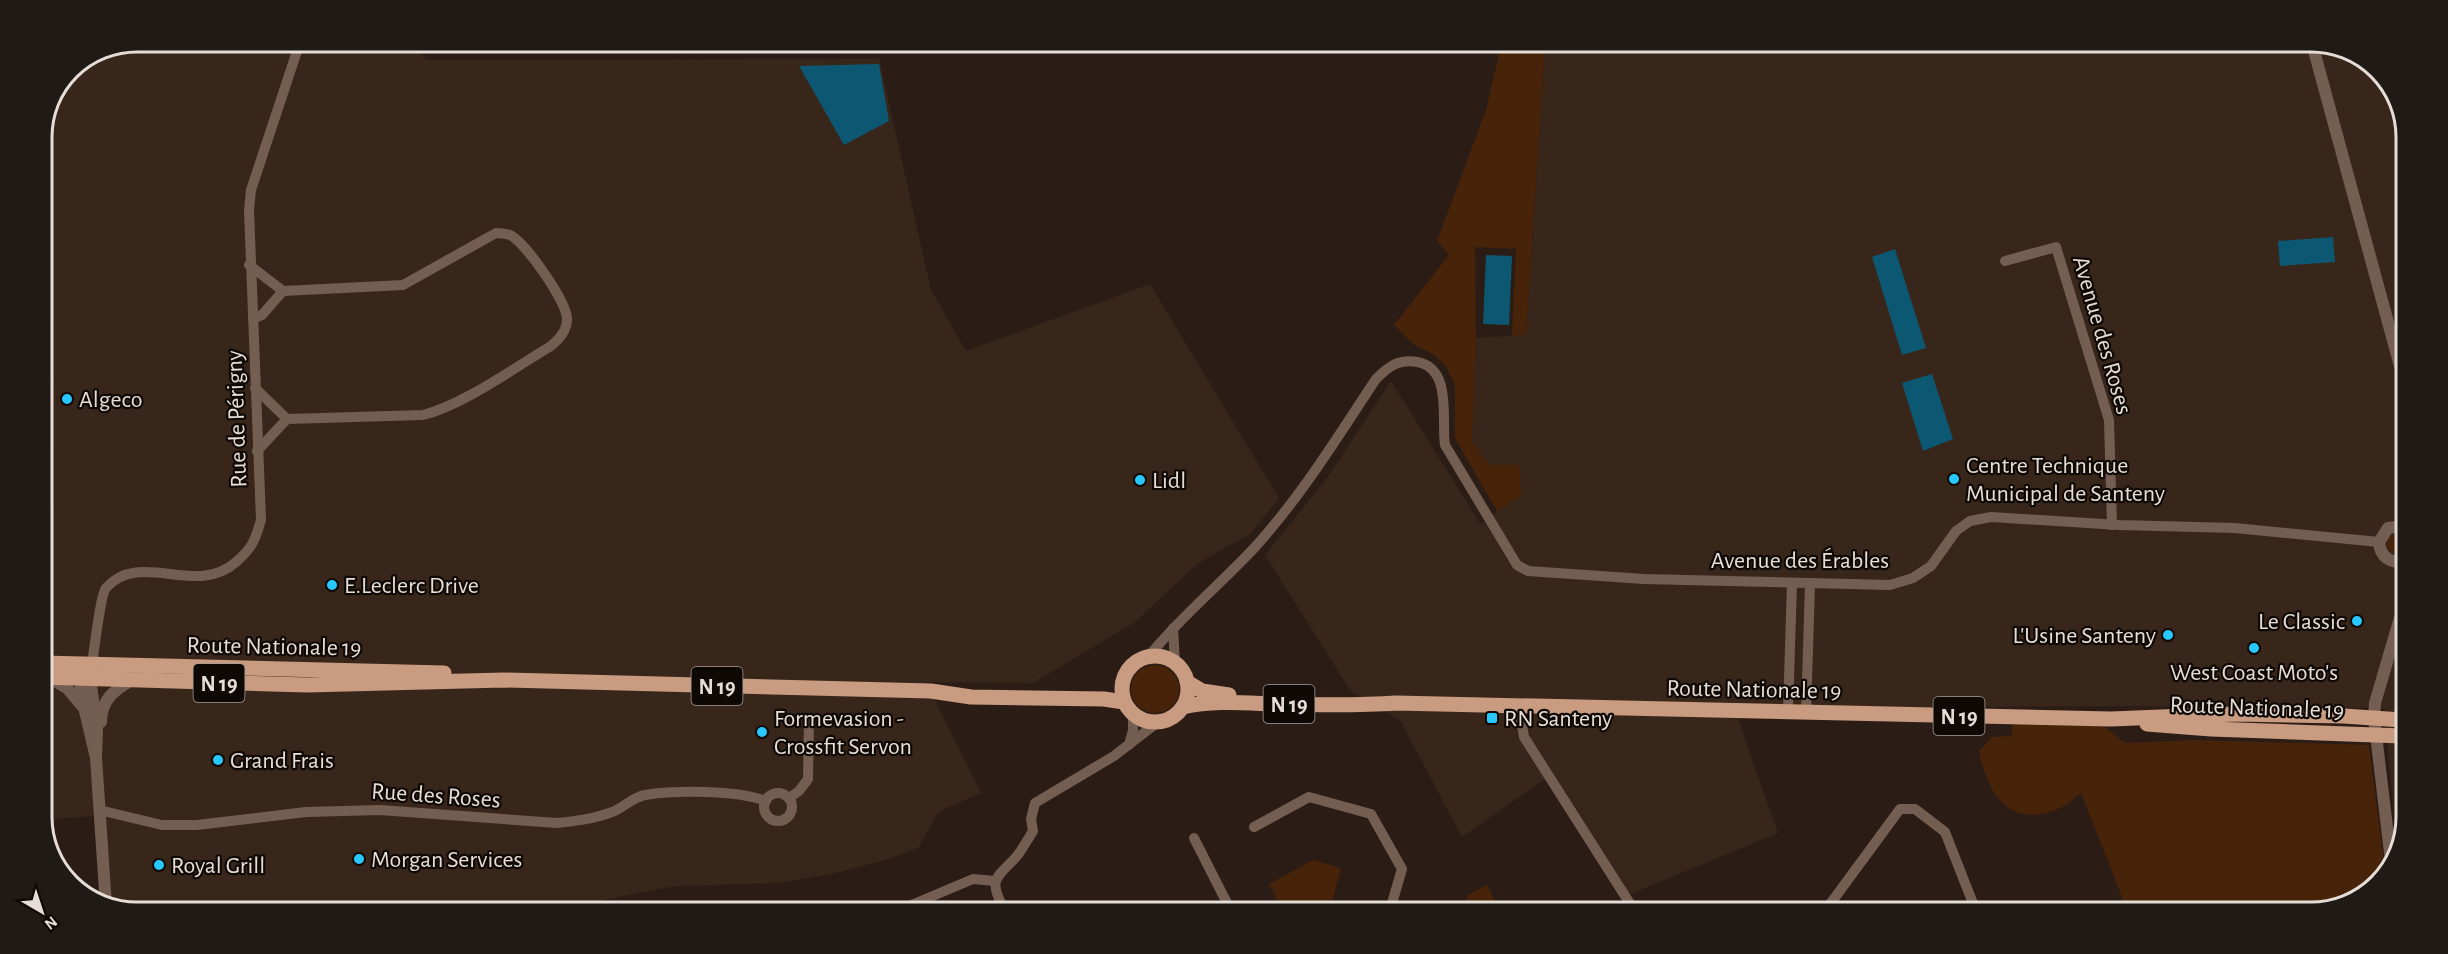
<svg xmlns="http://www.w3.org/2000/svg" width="2448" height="954" font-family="'Alegreya Sans',sans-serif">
<rect width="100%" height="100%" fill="#2b1d16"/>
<g fill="#39261b">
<path d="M137 42 410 43 427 60 879 59 931 290 966 351 1150 284 1279 498 1251 533 1197 564 1135 622 1033 683 926 682 981 793 938 812 919 847 889 859 835 873 777 883 675 886 588 903 544 908 106 907 94 816 42 820V132L70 70Z"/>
<path d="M1545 45 2342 47 2386 80 2406 131 2401 836 2396 837 2384 708 2133 706 1734 708 1778 833 1628 895 1548 777 1462 837 1400 720 1350 690 1265 555 1325 481 1391 381 1481 525 1497 511 1489 465 1472 441 1476 338 1526 335Z"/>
</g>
<g fill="#47230a">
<path d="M1501 45H1545L1526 335 1512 336 1516 249 1475 247 1476 338 1472 441 1489 465H1519L1521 496 1497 511 1455 438V384L1445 365 1433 354 1413 344 1394 325 1449 255 1437 241 1486 110Z"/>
<path d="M2397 534 2403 535V553L2394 554 2387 546 2388 539Z"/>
<circle cx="1155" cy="689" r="24"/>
<path d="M2099 722 2125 743 2198 740 2369 745 2385 869 2364 896 2311 912H2120L2122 897 2081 793C2075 797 2069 804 2062 807 2012 831 1988 797 1979 751L1992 737 2011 736 2013 723Z"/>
<path d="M1313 860 1341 868 1330 910H1283L1269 884Z"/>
<path d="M1487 885 1500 910H1463L1468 895Z"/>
</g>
<g fill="#0c5771">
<path d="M879 64 889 121 844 145 799 66Z"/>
<path d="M2333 237 2335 262 2280 266 2278 241Z"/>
<path d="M1895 249 1926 348 1902 355 1872 257Z"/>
<path d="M1486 255 1512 256 1509 325 1483 324Z"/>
<path d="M1932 374 1953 439 1923 451 1902 383Z"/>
</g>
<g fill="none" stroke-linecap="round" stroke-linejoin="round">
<g stroke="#745e51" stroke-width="10">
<path d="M2005 261 2056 247 2109 420 2112 525"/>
<path d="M249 265 283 291 403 285 496 233C500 233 507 234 510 235 526 243 567 302 567 319 567 331 559 339 551 346 514 368 463 405 423 415L287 419 257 451"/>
<path d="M253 319 262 315 283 291"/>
<path d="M255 388 287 419"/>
<path d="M1173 628 1175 663"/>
<path d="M1148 657C1180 617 1221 584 1256 546 1302 495 1338 436 1376 379 1389 366 1398 359 1417 362 1453 368 1441 421 1445 445L1517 565 1528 571 1644 579 1890 585 1913 578 1931 566 1956 531 1970 521 1991 517 2119 525 2235 528 2379 542"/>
<path d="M91 669C94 655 100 595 106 588 140 549 196 598 236 562 252 548 255 541 261 520L249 210 251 190 300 42"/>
<path d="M1522 706 1521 720 1524 737 1634 910"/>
<path d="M1788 712 1792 583"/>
<path d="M1806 713 1810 584"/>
<path d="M1129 745 1133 730V713"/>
<circle cx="778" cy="807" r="14"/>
<path d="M789 798 799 791 808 779 809 719"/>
<path d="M99 810 162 825H197L306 812 380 810 557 823C576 821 594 819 612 812 623 808 633 797 645 795 676 790 737 790 766 801"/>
<path d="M1254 827 1309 797 1371 814 1402 869 1390 910"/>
<path d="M1194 838 1230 909"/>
<path d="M902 909 973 879 995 881"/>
<path d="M1004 909C987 878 997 878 1017 856 1023 848 1028 839 1033 831L1031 819 1035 803 1114 756 1158 722"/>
<path d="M1825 911 1900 809H1915L1945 832 1976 911"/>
</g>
<g stroke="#745e51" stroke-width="12">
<path d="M2313 47 2404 381"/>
<path d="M2403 562C2389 563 2380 556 2379 542L2388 528 2403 526"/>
<path d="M48 677 67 688 82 706"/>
<path d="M101 722C101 700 114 690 132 680"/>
<path d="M96 758 80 690 83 684 90 678 97 730 96 758 106 906"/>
<path d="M2391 861 2374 718 2375 703 2402 611"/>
</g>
<g stroke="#c99b80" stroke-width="15">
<circle cx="1155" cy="689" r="33"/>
<path d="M42 663 444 673"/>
<path d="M42 677 307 685 504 680 931 691 971 697 1104 699 1124 702"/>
<path d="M1187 682 1202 691 1229 695"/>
<path d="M1183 707C1213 700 1245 703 1275 704 1316 705 1356 706 1396 703L2111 719 2235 714 2344 716 2402 720"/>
<path d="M2147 724 2211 729 2402 736"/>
</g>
</g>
<g fill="#28c8ff" stroke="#0f0906" stroke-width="2">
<circle cx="67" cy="399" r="6"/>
<circle cx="1954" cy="479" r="6"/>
<circle cx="1140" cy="480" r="6"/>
<circle cx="332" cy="585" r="6"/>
<circle cx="2357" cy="621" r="6"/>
<circle cx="2168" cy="635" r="6"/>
<circle cx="2254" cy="648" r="6"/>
<rect x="1486" y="712" width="12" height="12" rx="3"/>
<circle cx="762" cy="732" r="6"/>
<circle cx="218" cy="760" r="6"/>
<circle cx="359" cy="859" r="6"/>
<circle cx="159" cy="865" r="6"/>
</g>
<g text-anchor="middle" stroke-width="4.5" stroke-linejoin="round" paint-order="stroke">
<g fill="#0f0906" stroke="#a69d98" stroke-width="1.5">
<rect x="193.5" y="664" width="51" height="38" rx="4.5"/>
<rect x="691.5" y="667" width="51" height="38" rx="4.5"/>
<rect x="1263.5" y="685" width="51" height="38" rx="4.5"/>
<rect x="1933.5" y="697" width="51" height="38" rx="4.5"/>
</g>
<g font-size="22" font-weight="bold" fill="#e6ddd7">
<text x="219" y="691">N 19</text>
<text x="717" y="694">N 19</text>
<text x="1289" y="712">N 19</text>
<text x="1959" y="724">N 19</text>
</g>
<g font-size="24" fill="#e6ddd7" stroke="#0f0906">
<text transform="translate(2103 335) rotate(74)" y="8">Avenue des Roses</text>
<text transform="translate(236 419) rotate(-92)" y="8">Rue de Périgny</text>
<text x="1800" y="568">Avenue des Érables</text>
<text transform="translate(274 646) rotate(1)" y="8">Route Nationale 19</text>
<text transform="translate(1754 689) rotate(1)" y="8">Route Nationale 19</text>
<text transform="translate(2257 707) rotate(2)" y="8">Route Nationale 19</text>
<text transform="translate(436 795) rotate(4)" y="8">Rue des Roses</text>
</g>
<g font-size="24" fill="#e6ddd7" stroke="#0f0906" text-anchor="start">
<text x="79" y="407">Algeco</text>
<text x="1966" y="473">Centre Technique<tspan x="1966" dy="28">Municipal de Santeny</tspan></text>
<text x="1152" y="488">Lidl</text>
<text x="344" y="593">E.Leclerc Drive</text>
<text x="2345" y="629" text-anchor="end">Le Classic</text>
<text x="2156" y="643" text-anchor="end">L'Usine Santeny</text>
<text x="2254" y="680" text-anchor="middle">West Coast Moto's</text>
<text x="774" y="726">Formevasion -<tspan x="774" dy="28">Crossfit Servon</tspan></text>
<text x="1504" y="726">RN Santeny</text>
<text x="230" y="768">Grand Frais</text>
<text x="371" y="867">Morgan Services</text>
<text x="171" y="873">Royal Grill</text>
</g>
</g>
<path d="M0 0H2448V954H0ZM137 52H2311A85 85 0 0 1 2396 137V817A85 85 0 0 1 2311 902H137A85 85 0 0 1 52 817V137A85 85 0 0 1 137 52Z" fill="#201a17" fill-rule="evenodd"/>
<path fill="none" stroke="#e6ddd7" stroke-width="3" d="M137 52H2311A85 85 0 0 1 2396 137V817A85 85 0 0 1 2311 902H137A85 85 0 0 1 52 817V137A85 85 0 0 1 137 52Z"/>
<g transform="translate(42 912) rotate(141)" stroke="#0f0906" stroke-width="4.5" paint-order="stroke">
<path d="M0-4.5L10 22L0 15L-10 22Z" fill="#e6ddd7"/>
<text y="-9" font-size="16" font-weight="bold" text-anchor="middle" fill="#e6ddd7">N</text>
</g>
</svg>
